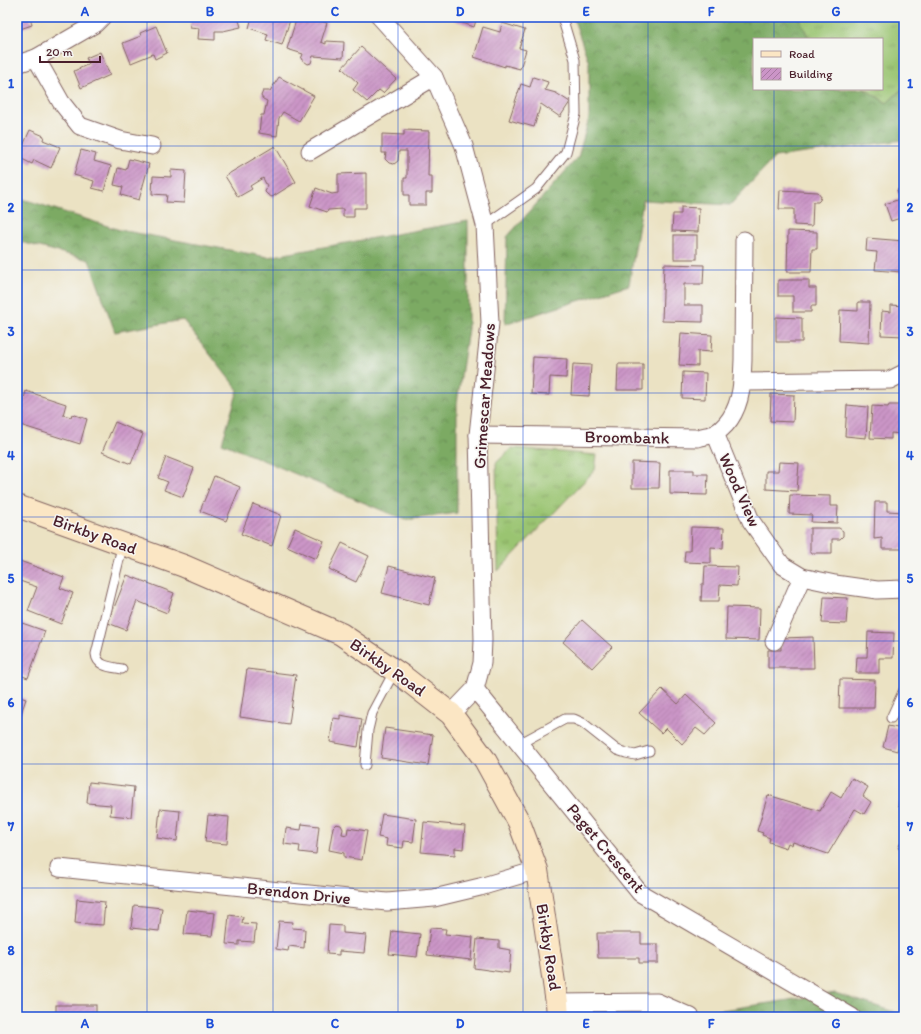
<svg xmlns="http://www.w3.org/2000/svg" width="921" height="1034" font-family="Itim,sans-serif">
<defs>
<pattern id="grass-tufts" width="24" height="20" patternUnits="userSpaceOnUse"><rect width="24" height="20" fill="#9ac471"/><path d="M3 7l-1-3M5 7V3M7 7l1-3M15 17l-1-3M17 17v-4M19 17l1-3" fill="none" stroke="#809f5d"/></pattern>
<pattern id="forest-crowns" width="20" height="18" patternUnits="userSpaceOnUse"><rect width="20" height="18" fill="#7baa63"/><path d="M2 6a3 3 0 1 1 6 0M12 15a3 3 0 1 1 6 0" fill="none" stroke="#678a52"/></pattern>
<pattern id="building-hatch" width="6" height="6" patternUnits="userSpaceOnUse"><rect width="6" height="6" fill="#cb95c7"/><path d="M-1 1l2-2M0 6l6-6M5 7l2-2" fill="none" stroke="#a779a2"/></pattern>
</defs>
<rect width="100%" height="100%" fill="#f6f6f2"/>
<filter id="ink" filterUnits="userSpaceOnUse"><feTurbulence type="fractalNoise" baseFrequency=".025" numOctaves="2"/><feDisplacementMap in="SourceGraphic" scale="8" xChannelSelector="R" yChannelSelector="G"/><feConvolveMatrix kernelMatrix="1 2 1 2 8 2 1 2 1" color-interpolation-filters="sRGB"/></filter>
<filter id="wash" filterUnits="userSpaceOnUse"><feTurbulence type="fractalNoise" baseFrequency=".012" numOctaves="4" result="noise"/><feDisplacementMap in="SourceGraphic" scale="16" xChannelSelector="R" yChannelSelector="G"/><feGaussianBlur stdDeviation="0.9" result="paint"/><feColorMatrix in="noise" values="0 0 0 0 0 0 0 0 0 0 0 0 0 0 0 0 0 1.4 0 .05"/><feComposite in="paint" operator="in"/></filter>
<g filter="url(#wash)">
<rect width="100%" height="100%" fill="#ebe2c3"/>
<g fill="url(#grass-tufts)" stroke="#72724e">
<path d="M799 17H904V87L887 103 864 89H882V39H809Z"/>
<path d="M512 448 597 455 595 470 498 571 496 463Z"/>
</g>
<g fill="url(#forest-crowns)" stroke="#626447">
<path d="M573 17H799L809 39H754V89H864L887 103 904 87V140L775 157 730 205 643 200 629 285 505 324 507 237 578 157 589 118V63Z"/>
<path d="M17 197 120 230 268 257 468 221V329L457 403V513L405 520 222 443 238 390 183 320 115 332 89 260 17 241Z"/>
<path d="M835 993 904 1015V1017H716V1011Z"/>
</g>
<g id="blocks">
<g fill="url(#building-hatch)">
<path d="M17 17H30L32 25 17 30Z"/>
<path d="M191 17H238L241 27 223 31H215V40L198 39 199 28 190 27Z"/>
<path d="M252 17H291L282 45 266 40 268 34 249 28Z"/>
<path d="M297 17H308L327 23 321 42 326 44V41L344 42 343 58 313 56 311 63 308 64 301 59 303 54 287 49Z"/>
<path d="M455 17H477L474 27 454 20Z"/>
<path d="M502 23 525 30 519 48 526 50 520 69 505 65V67L474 57 483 27 500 32Z"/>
<path d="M156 26 167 53 155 59 153 54 131 63 123 43 141 36 140 33Z"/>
<path d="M361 47 396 79 383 93 379 90 367 102 353 90 358 83 342 68Z"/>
<path d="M100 52 110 75 81 88 74 71 89 64 86 58Z"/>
<path d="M279 77 314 96 299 121 283 112 279 118 277 136 259 133 261 115H264L267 101 263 99 261 96 263 91H270Z"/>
<path d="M533 77 548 82 545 90 556 93 570 102 560 117 541 104 534 127 509 120 521 84 530 87Z"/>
<path d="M30 130 44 136 43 140 60 147 51 168 34 160 32 164 18 157Z"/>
<path d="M404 130 429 131 428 176H432V193H426V205H409V195H404V178H407V151H399L398 161 394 164 389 163 385 159 386 153H382V134L404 135Z"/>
<path d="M275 146 296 182 272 197 268 195 265 192 267 186 263 178 250 186 252 189 238 197 225 176Z"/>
<path d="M81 150 96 154 94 161 111 166 104 191 92 188 94 181 74 175Z"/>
<path d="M129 159 149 164 139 200 121 195 123 187 114 185 118 168 126 170Z"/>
<path d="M171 170 186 171 184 203 166 202 167 195 152 194 153 176 171 177Z"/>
<path d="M366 173V208H354V217H343V209L328 210 327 212 310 206 316 188 332 194 338 193V174Z"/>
<path d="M904 188V217L891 221 885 204 900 199 897 190Z"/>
<path d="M780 190 818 192 821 196 820 200 818 202H813L812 226 794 225V209H779Z"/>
<path d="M681 207 699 208 698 232 672 231 673 214H681Z"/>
<path d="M788 231 817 232V249H812L811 272H787Z"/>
<rect x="674" y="235" width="23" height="24"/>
<path d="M867 238 904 241 902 272 875 270 877 252 866 251Z"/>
<path d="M664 264 704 265 703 284H684V305H703V322L662 321Z"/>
<path d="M778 280H809V288H816V306H811V312H793V296H778Z"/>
<path d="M858 302H870L869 343 839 341 840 310 858 311Z"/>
<path d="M891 305 904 306V336L881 335 882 311 891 312Z"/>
<path d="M776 317 802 318V342H776Z"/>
<path d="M681 333 712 335 711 352 698 351V366L679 365Z"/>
<path d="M533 357 567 359 566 378 550 377 549 395 531 394Z"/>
<path d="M573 364 591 365 589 396 571 395Z"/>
<path d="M618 364H643V390H617Z"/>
<path d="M683 372 706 373 705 399 682 398Z"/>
<path d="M26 391 66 404 63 415 71 417 72 414 87 419 80 444 17 424Z"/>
<path d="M771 394 794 395 793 422 770 421Z"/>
<path d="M847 405 868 407 866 438 845 436Z"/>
<path d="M889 405H902L901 434 891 433V439L870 438 872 406 888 407Z"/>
<path d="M115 422 143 434 131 464 102 452Z"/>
<path d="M166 457 194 468 183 497 164 490 168 482 158 478Z"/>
<path d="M632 462 660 463 659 488H632Z"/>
<path d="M779 462 799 463 797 491 766 489V471H778Z"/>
<path d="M670 470H694V474H708L707 495 670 494Z"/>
<path d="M214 476 240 487 226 521 200 511Z"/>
<path d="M790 495 830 496V506H838L837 523 811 522 812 515 789 514Z"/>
<path d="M875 502H887V511L904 512V549H882V538L874 539Z"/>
<path d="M253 504 281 515 272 546 241 534Z"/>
<path d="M691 527 724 528 723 548 711 547V563L684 562 685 551H690Z"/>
<path d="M295 528 324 541 316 559 287 546Z"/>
<path d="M810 528H839L843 531V536L840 539H832V553H810Z"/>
<path d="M342 543 369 556 356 582 329 569Z"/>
<path d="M17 560 64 577 60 588 73 593 61 624 28 611 37 587 17 580Z"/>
<path d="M389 566 435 578 429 605 382 593Z"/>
<path d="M705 566 738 567 737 586 720 585 719 601H701L702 584H704Z"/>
<path d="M127 575 174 593 167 613 137 601 126 630 108 623Z"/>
<path d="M824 597 848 598 846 624 822 623Z"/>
<path d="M727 607 760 608 759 640 726 639Z"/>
<path d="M582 620 612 647 592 668 563 642Z"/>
<path d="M22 623 45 631 28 678 17 674V637Z"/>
<path d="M868 632 894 633 893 658H879V673H856L857 657H867Z"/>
<path d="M813 637 814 668H768V650H781V638Z"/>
<path d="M247 669 296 675 289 724 240 717Z"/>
<path d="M840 679 875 680 874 708H839Z"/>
<path d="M662 689 678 704 686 695 716 723 705 735 696 728 682 744 666 728 661 733 639 713Z"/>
<path d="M17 696 26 699 17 725Z"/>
<path d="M340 715 362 719 358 747 330 742 333 718 340 719Z"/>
<path d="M903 723 904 741 900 740 897 751 883 747 888 726 902 729Z"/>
<path d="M385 728 433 735 428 765 381 758Z"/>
<path d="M852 778 868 787 863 796 871 802 864 814 855 809 828 854 793 842 792 845 788 843 786 848 769 842 770 838 762 835 763 833 757 831 768 795 820 811 831 792 841 798Z"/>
<path d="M89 782 134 787 131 817 110 815 111 805 87 803Z"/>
<path d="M904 793V809L898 805Z"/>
<path d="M160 809 180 811 177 841 157 838Z"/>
<path d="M382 814 416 819 413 842 404 841 403 848 386 846 387 839 378 837Z"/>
<path d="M208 815 229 817 227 844 205 842Z"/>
<path d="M424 822 465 826 463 849 455 848V855L421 852Z"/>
<path d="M302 824 319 826 316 854 299 852 300 846 284 844 286 828 301 830Z"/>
<path d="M336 824 341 825 343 829 342 834 347 835 348 828 367 831 362 860 344 857V853L329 850 333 827Z"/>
<path d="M904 836V851L898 848Z"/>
<path d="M77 899 105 902 103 925 75 923Z"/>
<path d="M134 905 162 908 159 931 131 928Z"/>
<path d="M187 910 215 913 212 936 184 934Z"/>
<path d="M229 915 243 917 242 923 256 924 254 942 239 941V945L226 944Z"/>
<path d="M279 921 293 922 292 928 305 929 304 948 289 946 288 951 276 949Z"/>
<path d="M329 925 343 926V933L366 935 364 953 339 951V955L327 954Z"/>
<path d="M430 928 446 929 445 934 473 937 471 960 427 955Z"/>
<path d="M392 931 420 934 417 957 389 954Z"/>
<path d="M597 933H641V944H658V963H639V958H598Z"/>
<path d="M477 939 499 941V948L511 950 509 973 474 968Z"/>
<rect x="56" y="1005" width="40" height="12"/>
</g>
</g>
</g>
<g filter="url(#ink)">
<use href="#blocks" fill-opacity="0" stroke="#826360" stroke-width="1"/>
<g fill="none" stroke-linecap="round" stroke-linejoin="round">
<defs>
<g id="lane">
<path d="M485 225 536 189 566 152 576 114 575 60 562 17"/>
<path d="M122 669C112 667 97 667 96 654L123 543"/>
<path d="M891 718 904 690"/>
<path d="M519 744 565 719H574L583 723 617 750 626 753 635 755 649 751"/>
<path d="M365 765 368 730 372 713 395 670"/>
</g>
<g id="street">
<path d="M380 17 434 77 464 146 485 225 490 323 478 435 483 640 482 663 475 689 451 714"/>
<path d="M36 58 61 102 80 126 120 140 152 146"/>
<path d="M17 64 36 58 95 24 102 17"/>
<path d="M310 151 434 77"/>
<path d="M742 382 743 360 744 240"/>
<path d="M715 433 751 521 782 565 802 577 835 584 877 590 904 589"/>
<path d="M478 435 698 438C703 436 711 436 716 433 734 421 740 402 742 382L890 380 904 373"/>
<path d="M774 641 802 577"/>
<path d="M475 689 640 893 852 1017"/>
<path d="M59 868 387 902 434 898 480 887 537 870"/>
<path d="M557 1003 657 1002 691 1017"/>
</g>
<path id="secondary" d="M17 506 184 566 341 634 401 675 451 714 485 760 519 822 537 870 557 1003 558 1017"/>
</defs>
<use href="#lane" stroke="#826360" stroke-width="11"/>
<use href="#street" stroke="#826360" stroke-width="19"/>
<use href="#secondary" stroke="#826360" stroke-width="24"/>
<use href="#lane" stroke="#fff" stroke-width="9"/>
<use href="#street" stroke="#fff" stroke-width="17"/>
<use href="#secondary" stroke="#fbe6c4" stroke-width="22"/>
</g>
</g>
<path fill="none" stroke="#1d4ed8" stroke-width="1" stroke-opacity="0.55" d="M147 17V1017M273 17V1017M398 17V1017M523 17V1017M648 17V1017M774 17V39M774 89V1017M17 146H904M17 270H904M17 393H904M17 517H904M17 641H904M17 764H904M17 888H904"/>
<g text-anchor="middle" stroke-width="3" stroke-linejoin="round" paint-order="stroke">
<g font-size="17" fill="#4a1f2b" stroke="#f6f6f2">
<text transform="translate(484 396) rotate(-86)" y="6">Grimescar Meadows</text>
<text transform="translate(627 437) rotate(1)" y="6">Broombank</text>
<text transform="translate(740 490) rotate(66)" y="6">Wood View</text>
<text transform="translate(95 534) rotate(20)" y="6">Birkby Road</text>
<text transform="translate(388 667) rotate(35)" y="6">Birkby Road</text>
<text transform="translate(606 848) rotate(50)" y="6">Paget Crescent</text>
<text transform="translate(299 893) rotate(6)" y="6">Brendon Drive</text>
<text transform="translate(549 947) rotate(81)" y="6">Birkby Road</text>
</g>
</g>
<rect width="921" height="1034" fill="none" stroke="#f6f6f2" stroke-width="44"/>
<rect x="753" y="38" width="130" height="52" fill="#f6f6f2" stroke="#b1a0a2"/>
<rect x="761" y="51" width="20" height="6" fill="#fbe6c4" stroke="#b1a0a2"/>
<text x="789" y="58" font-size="12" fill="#4a1f2b">Road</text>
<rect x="761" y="68" width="20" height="12" fill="url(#building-hatch)" stroke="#b1a0a2"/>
<text x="789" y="78" font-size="12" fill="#4a1f2b">Building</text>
<path d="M40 56v6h60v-6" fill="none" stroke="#4a1f2b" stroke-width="2"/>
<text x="46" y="56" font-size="12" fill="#4a1f2b" stroke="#f6f6f2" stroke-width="3" paint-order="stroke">20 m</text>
<rect x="22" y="22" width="877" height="990" fill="none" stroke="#1d4ed8" stroke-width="1.5"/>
<g font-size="13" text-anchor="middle" font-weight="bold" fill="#1d4ed8">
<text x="85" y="16">A</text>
<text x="210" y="16">B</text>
<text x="335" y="16">C</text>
<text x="460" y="16">D</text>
<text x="586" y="16">E</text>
<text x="711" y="16">F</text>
<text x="836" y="16">G</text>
<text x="11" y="88">1</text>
<text x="910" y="88">1</text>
<text x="11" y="212">2</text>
<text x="910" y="212">2</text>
<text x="11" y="336">3</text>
<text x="910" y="336">3</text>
<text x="11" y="460">4</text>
<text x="910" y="460">4</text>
<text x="11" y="583">5</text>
<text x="910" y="583">5</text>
<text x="11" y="707">6</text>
<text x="910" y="707">6</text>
<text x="11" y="831">7</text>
<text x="910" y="831">7</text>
<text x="11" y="955">8</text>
<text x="910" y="955">8</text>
<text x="85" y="1028">A</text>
<text x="210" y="1028">B</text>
<text x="335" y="1028">C</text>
<text x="460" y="1028">D</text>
<text x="586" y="1028">E</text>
<text x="711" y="1028">F</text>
<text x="836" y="1028">G</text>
</g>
</svg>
